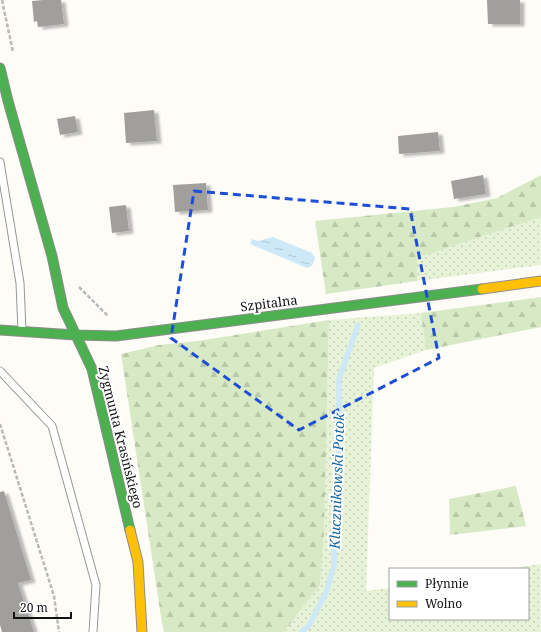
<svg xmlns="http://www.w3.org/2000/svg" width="541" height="632" font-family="'Noto Serif',serif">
<defs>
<pattern id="grass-dots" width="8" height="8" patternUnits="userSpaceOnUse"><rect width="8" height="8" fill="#e7f3d7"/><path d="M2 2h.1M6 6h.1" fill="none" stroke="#c5cfb8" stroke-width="1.8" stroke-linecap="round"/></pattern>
<pattern id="forest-firs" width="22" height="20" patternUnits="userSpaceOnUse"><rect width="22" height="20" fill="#d8eac5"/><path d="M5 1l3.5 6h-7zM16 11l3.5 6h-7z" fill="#b8c8a8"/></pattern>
<pattern id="water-ripples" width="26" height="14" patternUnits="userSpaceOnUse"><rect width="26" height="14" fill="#cde8f7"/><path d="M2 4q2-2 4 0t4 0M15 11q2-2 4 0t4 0" fill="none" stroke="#afc6d3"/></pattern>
<filter id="shadow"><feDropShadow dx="4.5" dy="2.5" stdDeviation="1" flood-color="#0004"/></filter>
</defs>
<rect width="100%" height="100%" fill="#fdfcf7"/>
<g fill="url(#grass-dots)">
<path d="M541 217V265L417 281V258Z"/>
<path d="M421 313 426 350 374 368 366 591 390 588V619H528V569H508L541 564V632H284L320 585 324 534 329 320Z"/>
</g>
<g fill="url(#forest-firs)">
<path d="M541 175V217L417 258V281L326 294 315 221 453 207 497 198Z"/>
<path d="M541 297V327L426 350 421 313Z"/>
<path d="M329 320 324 534 320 585 284 632H164L162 623 121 354 159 345 198 341Z"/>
<path d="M516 486 526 526 450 535 449 499Z"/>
</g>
<path fill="url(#water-ripples)" d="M273 237 312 253 315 258 312 266 307 268 250 244 252 239 258 241Z"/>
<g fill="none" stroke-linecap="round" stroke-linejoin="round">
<path stroke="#cde8f7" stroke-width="5.5" d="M302 632 309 625 326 593 334 566 335 534 339 493V379L358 325"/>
</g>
<g fill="#a19f9c" filter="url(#shadow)">
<path d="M43 0H61L64 24 38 27 37 21 34 22 32 1Z"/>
<path d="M487 0H520V24H488Z"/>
<path d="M154 110 157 141 126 143 124 113Z"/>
<path d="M75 116 78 132 60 135 57 119Z"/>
<path d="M438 132 440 151 399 154 398 136Z"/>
<path d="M483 175 486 194 454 199 451 181Z"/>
<path d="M206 183 208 210 175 212 173 185Z"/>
<path d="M126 205 129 231 112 233 109 207Z"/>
<path d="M4 491 31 580 18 583 34 632H2L0 625V492Z"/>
</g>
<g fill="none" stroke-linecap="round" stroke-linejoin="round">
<defs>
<g id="lane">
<path d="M0 162 20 283 22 331"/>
<path d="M0 371 52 426 96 585 93 632"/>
</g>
<g id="fast">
<path d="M0 68 8 101 52 256 63 308 92 369 130 530"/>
<path d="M0 330 75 335 116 336 482 289"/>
</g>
<g id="slow">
<path d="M482 289 541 281"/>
<path d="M130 530 138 562 142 632"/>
</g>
</defs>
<use href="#lane" stroke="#979795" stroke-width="9"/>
<use href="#fast" stroke="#8e8d8b" stroke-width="11"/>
<use href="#slow" stroke="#8e8d8b" stroke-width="11"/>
<g stroke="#b9b9b8" stroke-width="2.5" stroke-dasharray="4 2" stroke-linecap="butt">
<path d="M2 0 13 52"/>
<path d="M79 287 108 316"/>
<path d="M0 424 54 596 59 632"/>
</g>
<use href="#lane" stroke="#fffffe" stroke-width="7"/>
<use href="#fast" stroke="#4caf50" stroke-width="9"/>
<use href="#slow" stroke="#ffc107" stroke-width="9"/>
</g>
<path fill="none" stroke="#1d4ed8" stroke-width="3" stroke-dasharray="8 5" stroke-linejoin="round" d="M194 191 410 209 439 358 299 430 171 338Z"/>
<g text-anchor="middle" stroke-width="4" stroke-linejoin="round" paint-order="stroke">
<g font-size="13" fill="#111" stroke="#fff">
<text transform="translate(269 303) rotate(-7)" y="5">Szpitalna</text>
<text transform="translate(121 437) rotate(76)" y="5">Zygmunta Krasińskiego</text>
</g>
<g font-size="14" font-style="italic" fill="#1768a6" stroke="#fff">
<text transform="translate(337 481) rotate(-88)" y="5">Klucznikowski Potok</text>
</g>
</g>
<rect x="389" y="568" width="140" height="52" fill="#ffffff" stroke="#a0a0a0"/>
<rect x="397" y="581" width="20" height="6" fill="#4caf50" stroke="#a0a0a0"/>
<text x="425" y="588" font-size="12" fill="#111111">Płynnie</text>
<rect x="397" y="601" width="20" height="6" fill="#ffc107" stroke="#a0a0a0"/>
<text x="425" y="608" font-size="12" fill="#111111">Wolno</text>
<path d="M14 612v6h57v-6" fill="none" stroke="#111111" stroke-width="2"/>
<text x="20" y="612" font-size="12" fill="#111111" stroke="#ffffff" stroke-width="3" paint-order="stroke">20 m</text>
</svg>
